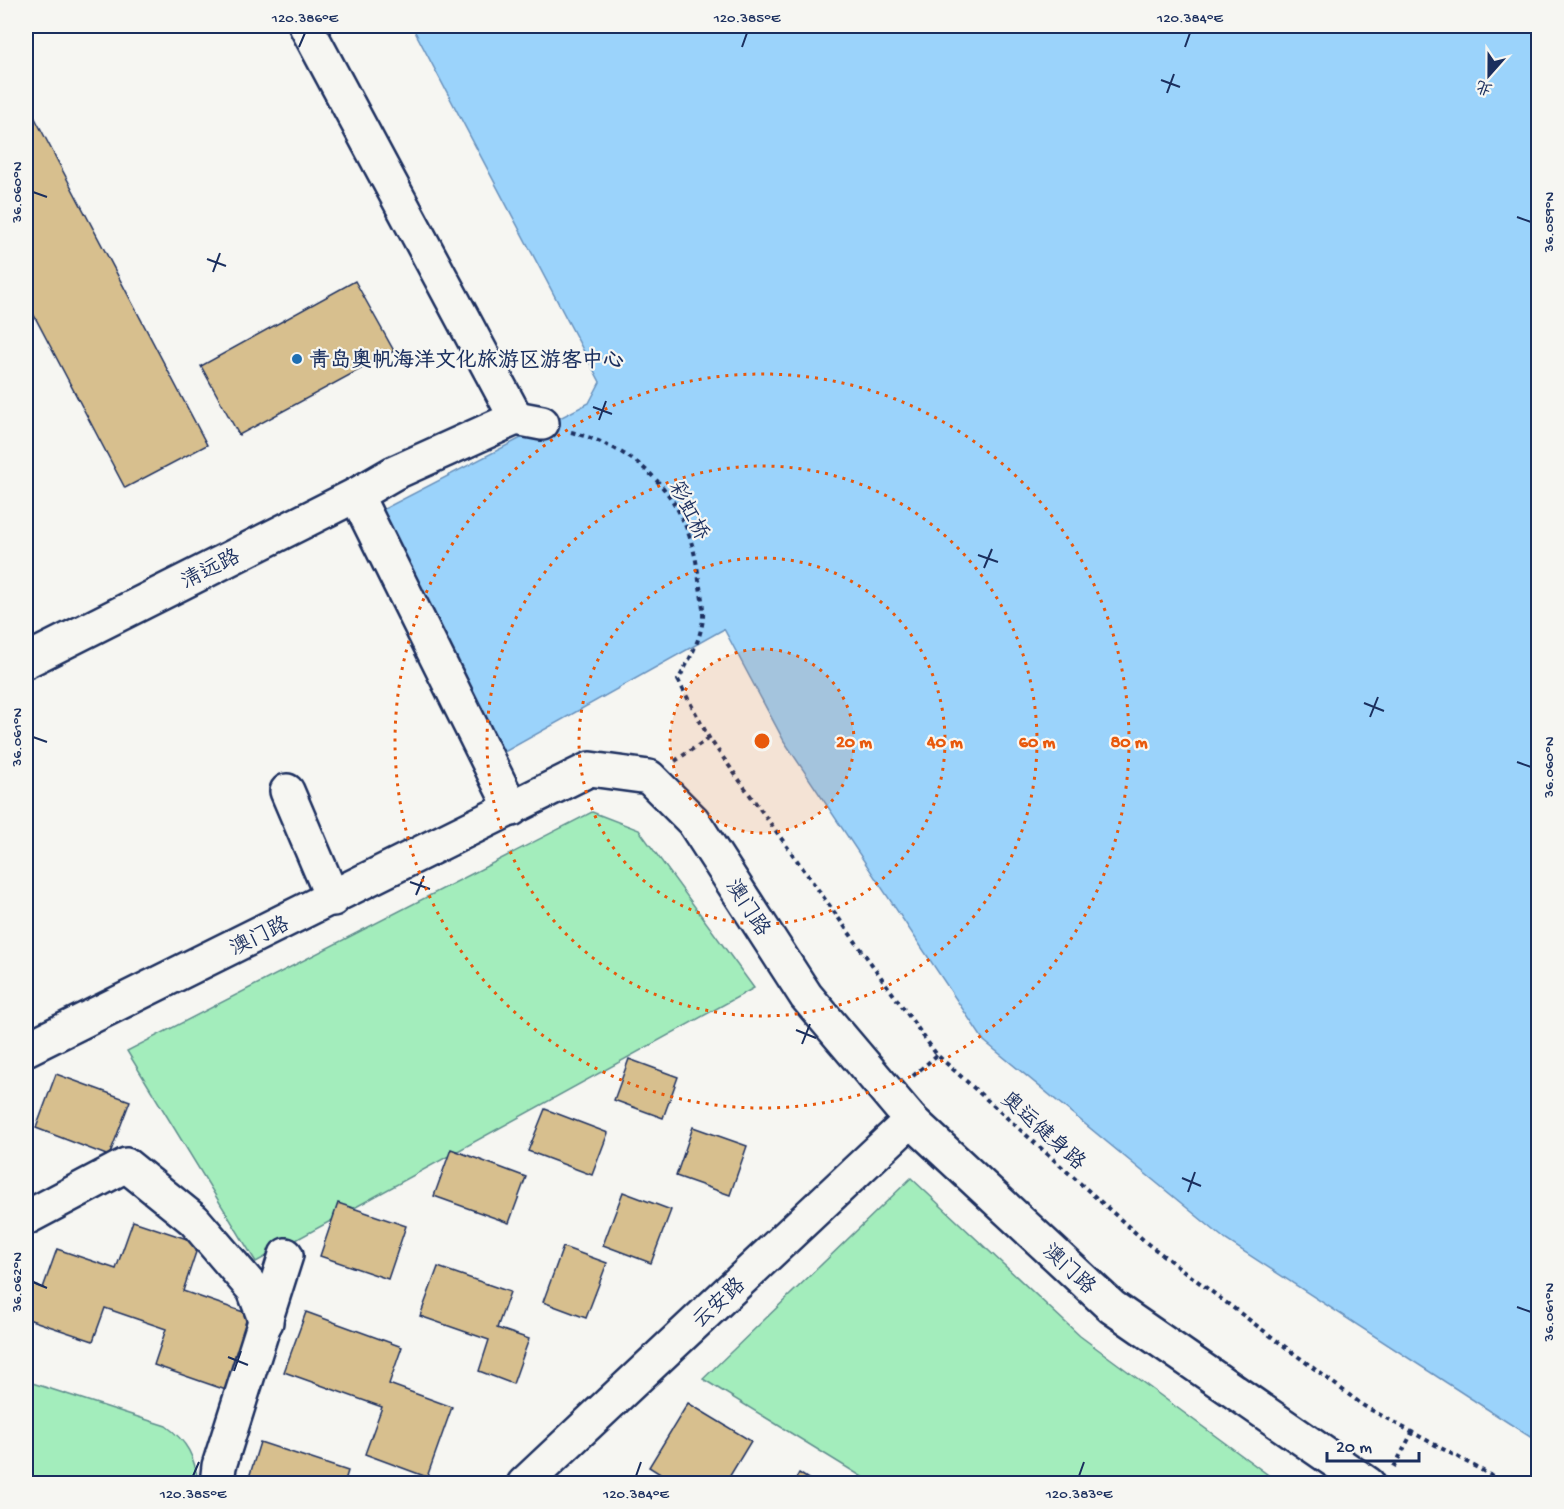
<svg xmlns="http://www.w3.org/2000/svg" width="1564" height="1509" font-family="'Gochi Hand','LXGW WenKai TC',sans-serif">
<rect width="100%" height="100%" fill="#f6f6f2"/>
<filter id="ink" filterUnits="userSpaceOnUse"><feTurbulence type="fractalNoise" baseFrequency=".0167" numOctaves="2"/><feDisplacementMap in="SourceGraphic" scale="12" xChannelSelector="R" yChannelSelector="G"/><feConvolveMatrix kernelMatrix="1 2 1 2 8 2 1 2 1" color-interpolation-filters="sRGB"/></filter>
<g filter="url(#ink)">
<g fill="#a3edbc" stroke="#5f8e8d" stroke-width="1.5">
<path d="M592 812 639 830 754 988 256 1262 127 1051Z"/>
<path d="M911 1178 1080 1336 1279 1483H872L703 1379Z"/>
<path d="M26 1381 166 1426C187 1441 195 1457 198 1483H26Z"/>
</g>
<path fill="#9bd3fb" stroke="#6891bc" stroke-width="1.5" d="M412 26H1538V1442L1226 1240 984 1041 784 741 724 629 499 755 378 512 589 403 600 382Z"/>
<g fill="#d7bf8e" stroke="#1b2f5e" stroke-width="1.5">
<path d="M26 101 207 445 125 488 26 300Z"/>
<path d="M355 281 394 351 239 435 201 366Z"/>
<path d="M629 1059 678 1077 663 1118 614 1100Z"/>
<path d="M56 1074 130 1101 109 1156 36 1128Z"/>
<path d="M545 1109 608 1133 592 1175 528 1151Z"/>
<path d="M693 1127 747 1146 730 1195 676 1176Z"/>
<path d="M451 1149 526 1177 509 1223 434 1196Z"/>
<path d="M623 1192 671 1210 651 1263 603 1245Z"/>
<path d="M338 1203 406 1226 388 1279 320 1256Z"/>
<path d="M133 1221 199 1243 183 1291 252 1315 226 1390 154 1365 166 1329 105 1308 93 1341 28 1319 26 1325V1282L43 1288 57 1249 116 1269Z"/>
<path d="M563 1247 607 1263 586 1318 543 1302Z"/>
<path d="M438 1267 510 1292 497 1328 529 1339 513 1384 479 1371 489 1340 420 1316Z"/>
<path d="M306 1312 402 1347 389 1384 452 1407 427 1477 365 1454 382 1407 284 1372Z"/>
<path d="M688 1403 751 1441 725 1484H676L649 1467Z"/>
<path d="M260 1442 348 1471 344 1484H247Z"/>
<path d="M799 1473 816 1484H793Z"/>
</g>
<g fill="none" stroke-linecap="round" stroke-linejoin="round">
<defs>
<g id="minor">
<path d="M306 26 516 418 542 423"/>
<path d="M356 495 512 809"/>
<path d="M26 661 356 495 394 473 516 418"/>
<path d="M287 791 333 899"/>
<path d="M26 1049 590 769 649 777 693 821 806 996 911 1120 1112 1307 1368 1484"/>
<path d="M26 1218 126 1165 194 1220 254 1290 266 1322"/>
<path d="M217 1484 219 1466 286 1255"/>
<path d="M524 1484 911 1120"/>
</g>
</defs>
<use href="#minor" stroke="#1b2f5e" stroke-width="38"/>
<g stroke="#1b2f5e" stroke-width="4" stroke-dasharray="4.5 4.5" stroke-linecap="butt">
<path d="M571 432C647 452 690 502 699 580 701 594 705 612 702 625 698 645 688 662 678 680L709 738 937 1055 1148 1244 1364 1406 1507 1484"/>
<path d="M675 761 709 738"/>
<path d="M913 1076 937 1055"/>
<path d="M1394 1467 1412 1433"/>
</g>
<use href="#minor" stroke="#f6f6f2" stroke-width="33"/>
</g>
</g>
<path fill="none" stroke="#1b2f5e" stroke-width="2" d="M299 47 305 33M742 47 747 33M1185 47 1190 33M1161 80 1180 87M1167 93 1174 74M33 192 47 197M1517 217 1531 222M207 259 226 266M213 272 220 253M593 407 612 414M599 420 606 401M978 555 998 562M984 568 992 549M1364 703 1384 711M1370 717 1378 697M33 737 47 742M1517 762 1531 767M410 882 430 889M416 895 424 876M796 1030 816 1038M802 1044 810 1024M1182 1178 1201 1186M1188 1192 1195 1172M33 1282 47 1288M1517 1307 1531 1312M228 1357 248 1365M234 1371 241 1351M193 1476 199 1462M636 1476 641 1462M1079 1476 1084 1462"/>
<circle cx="762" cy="741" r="92" fill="#e8590c" fill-opacity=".12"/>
<g fill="none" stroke="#e8590c" stroke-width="3" stroke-dasharray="3 6">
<circle cx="762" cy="741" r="92"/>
<circle cx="762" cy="741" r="183"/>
<circle cx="762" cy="741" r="275"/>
<circle cx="762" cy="741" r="367"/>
</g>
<circle fill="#1f6fb2" stroke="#f6f6f2" stroke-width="2" cx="297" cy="359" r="6"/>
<g text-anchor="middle" stroke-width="4.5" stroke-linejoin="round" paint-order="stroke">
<g font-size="21" font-weight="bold" fill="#1b2f5e" stroke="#f6f6f2" text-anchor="start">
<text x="309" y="366">青岛奥帆海洋文化旅游区游客中心</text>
</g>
<g font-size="21" fill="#1b2f5e" stroke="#f6f6f2">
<text transform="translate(690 510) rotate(63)" y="7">彩虹桥</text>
<text transform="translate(210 568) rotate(-27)" y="7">清远路</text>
<text transform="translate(749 907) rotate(57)" y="7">澳门路</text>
<text transform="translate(259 935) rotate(-26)" y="7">澳门路</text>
<text transform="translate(1044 1130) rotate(42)" y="7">奥运健身路</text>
<text transform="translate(1070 1268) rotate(43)" y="7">澳门路</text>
<text transform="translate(718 1302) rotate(-43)" y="7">云安路</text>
</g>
</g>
<circle cx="762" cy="741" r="9" fill="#e8590c" stroke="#f6f6f2" stroke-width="3"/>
<g font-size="18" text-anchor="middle" font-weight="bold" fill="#e8590c" stroke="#f6f6f2" stroke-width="4.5" stroke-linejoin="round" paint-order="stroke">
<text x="854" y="747">20 m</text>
<text x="945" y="747">40 m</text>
<text x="1037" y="747">60 m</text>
<text x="1129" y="747">80 m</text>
</g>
<rect width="1564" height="1509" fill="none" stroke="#f6f6f2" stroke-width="66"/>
<g transform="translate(1489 75) rotate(201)" stroke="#f6f6f2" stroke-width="4.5" paint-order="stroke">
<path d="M0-4.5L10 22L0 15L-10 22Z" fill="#1b2f5e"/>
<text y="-9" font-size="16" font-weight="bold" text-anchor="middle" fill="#1b2f5e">北</text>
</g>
<path d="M1327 1452v9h92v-9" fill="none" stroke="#1b2f5e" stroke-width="3"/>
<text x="1336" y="1452" font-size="18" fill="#1b2f5e" stroke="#f6f6f2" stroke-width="4.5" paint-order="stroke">20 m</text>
<rect x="33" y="33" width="1498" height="1443" fill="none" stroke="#1b2f5e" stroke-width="2"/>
<g font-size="15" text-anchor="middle" fill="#1b2f5e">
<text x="305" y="22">120.386°E</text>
<text x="747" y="22">120.385°E</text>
<text x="1190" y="22">120.384°E</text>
<text transform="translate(16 192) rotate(-90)" y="5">36.060°N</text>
<text transform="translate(1548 222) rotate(-90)" y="5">36.059°N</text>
<text transform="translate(16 737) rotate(-90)" y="5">36.061°N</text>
<text transform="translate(1548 767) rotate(-90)" y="5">36.060°N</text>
<text transform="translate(16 1282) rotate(-90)" y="5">36.062°N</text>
<text transform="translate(1548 1312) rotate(-90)" y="5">36.061°N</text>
<text x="193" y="1498">120.385°E</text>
<text x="636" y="1498">120.384°E</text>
<text x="1079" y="1498">120.383°E</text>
</g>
</svg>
